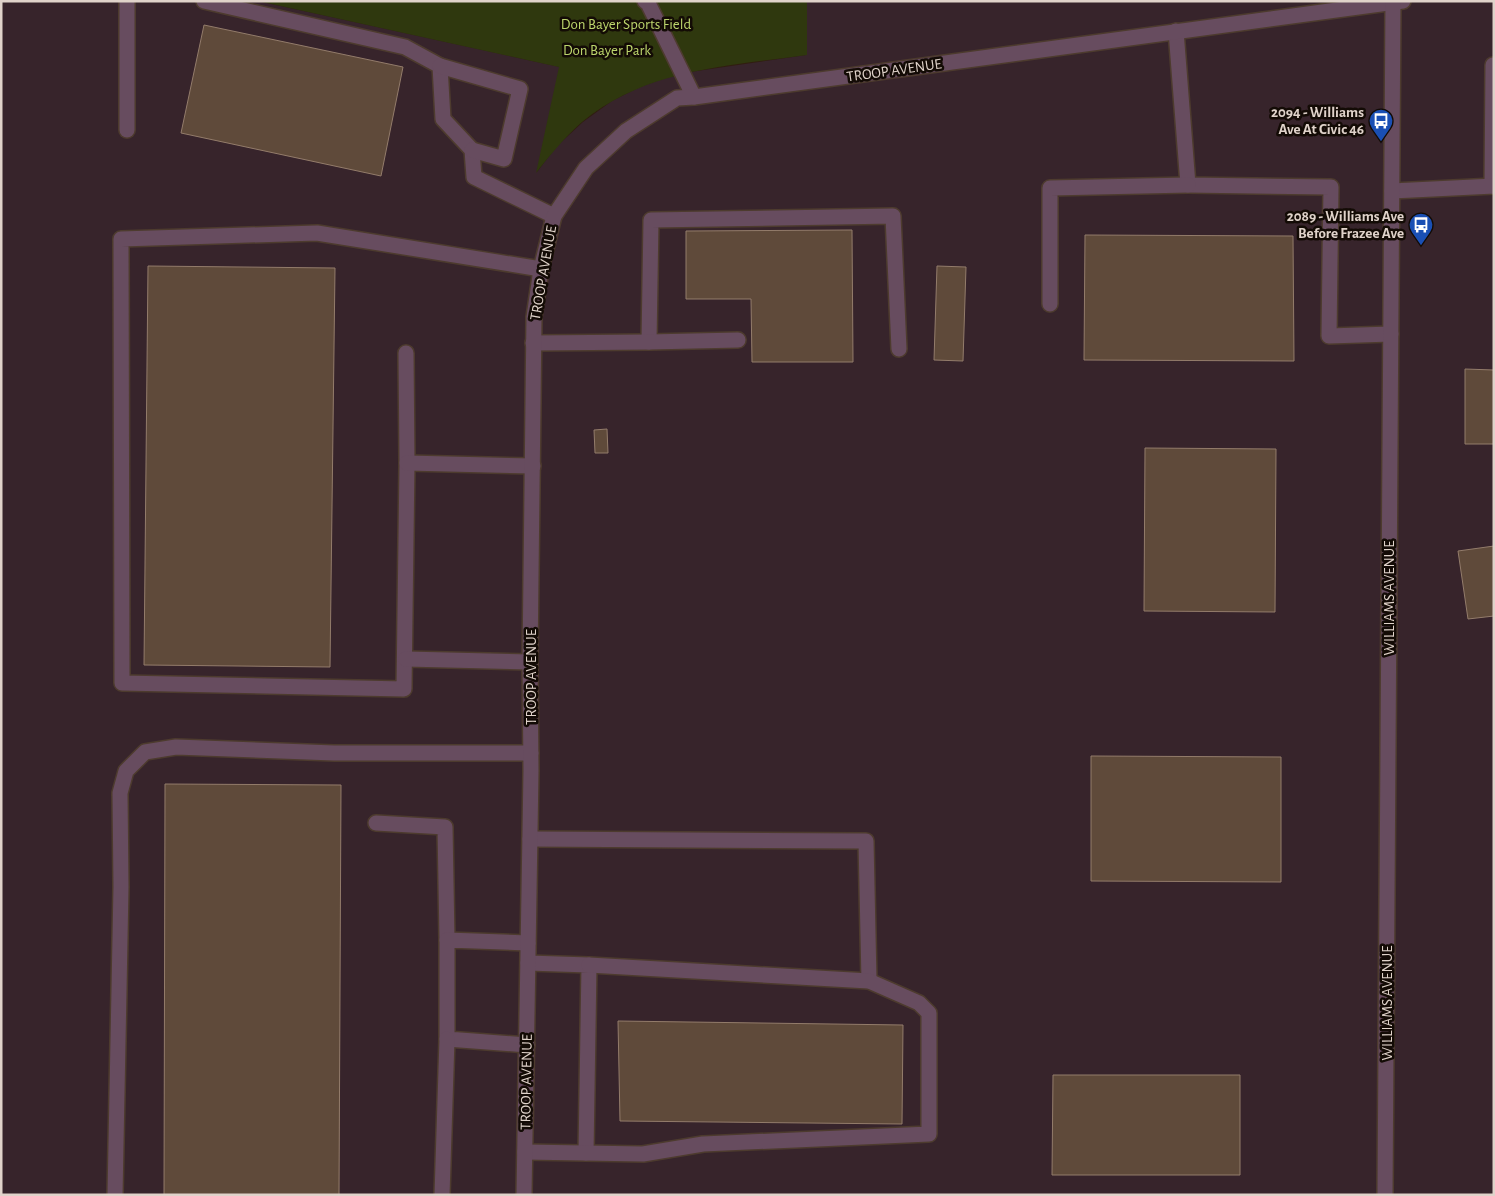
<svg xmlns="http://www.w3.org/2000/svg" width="1495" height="1196" font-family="'Alegreya Sans',sans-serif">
<rect width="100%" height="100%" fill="#311e10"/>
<path fill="#37242b" d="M1 1H258L560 67 537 172 556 147 583 122 612 101 640 87 664 78 690 72 806 55 807 1H1494V1195H1Z"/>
<path fill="#2f380e" d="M258 1H807V55C728 66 646 69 582 122 565 137 550 155 536 173L559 67Z"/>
<g fill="#5f4a3a" stroke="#937c6b">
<path d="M204 25 403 67 381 176 181 133Z"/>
<path d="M852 230 853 362H752L751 299H686V231Z"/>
<path d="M1085 235 1293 236 1294 361 1084 360Z"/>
<path d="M148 266 335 268 330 667 144 665Z"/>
<path d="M937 266 966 267 963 361 934 360Z"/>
<path d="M1465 369 1494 370V444H1465Z"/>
<path d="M607 429 608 453H595L594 430Z"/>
<path d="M1145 448 1276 449 1275 612 1144 611Z"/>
<path d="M1494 546V616L1468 619 1458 551Z"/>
<path d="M1091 756 1281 757V882L1091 881Z"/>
<path d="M165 784 341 785 339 1195H164Z"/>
<path d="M618 1021 903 1025 902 1124 620 1121Z"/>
<path d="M1053 1075H1240V1175H1052Z"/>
</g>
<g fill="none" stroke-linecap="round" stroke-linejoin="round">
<defs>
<g id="minor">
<path d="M127 1V130"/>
<path d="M204 1 405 47 440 66 443 119 472 150 474 177 554 216"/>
<path d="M645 1 648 3 694 97"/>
<path d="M1176 31 1188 185 1331 187 1329 336 1391 334"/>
<path d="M440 66 520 89 504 159 472 150"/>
<path d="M1492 186 1493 65"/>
<path d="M1392 191 1494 186"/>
<path d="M1050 304V188L1188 185"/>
<path d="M649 342 651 220 893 216 899 349"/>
<path d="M533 343 649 342 738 340"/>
<path d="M406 353 407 463 404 689 122 683 121 239 317 233 541 269"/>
<path d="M407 463 533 466"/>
<path d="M406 659 530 662"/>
<path d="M376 823 445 827 447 940"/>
<path d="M530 839 866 841 869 981"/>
<path d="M528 963 589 965 586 1153"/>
<path d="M527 1045 447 1039V940L528 943"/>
<path d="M525 1152 643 1154 703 1144 929 1134V1013L919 1003 869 981 589 965"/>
<path d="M115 1195 121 887 120 793 126 771 145 752 176 747 334 753H531"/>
<path d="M442 1195 447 1039"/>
<path d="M524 1195 531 771 530 662 534 317 541 269 554 216 586 168 626 131 677 98 694 97 1403 1"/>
<path d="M1385 1195 1393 1"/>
</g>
</defs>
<use href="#minor" stroke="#4d3b2e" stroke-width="18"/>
<use href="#minor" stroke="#674c5f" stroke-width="15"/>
</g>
<defs>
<symbol id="bus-pin" viewBox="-11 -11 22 30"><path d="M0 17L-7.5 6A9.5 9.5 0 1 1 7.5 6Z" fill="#1a4fb4" stroke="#130b05"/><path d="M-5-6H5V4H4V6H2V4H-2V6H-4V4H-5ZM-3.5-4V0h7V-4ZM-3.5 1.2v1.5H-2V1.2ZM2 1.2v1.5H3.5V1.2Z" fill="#fff"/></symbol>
</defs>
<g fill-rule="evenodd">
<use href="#bus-pin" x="1367" y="107" width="28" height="38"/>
<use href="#bus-pin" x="1407" y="211" width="28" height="38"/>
</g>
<g text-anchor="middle" stroke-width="5" stroke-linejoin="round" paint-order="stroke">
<g font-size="15" fill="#bcd56c" stroke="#130b05">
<text x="626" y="29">Don Bayer Sports Field</text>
<text x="607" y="55">Don Bayer Park</text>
</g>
<g font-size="15" fill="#e0d3ca" stroke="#130b05">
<text transform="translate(894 70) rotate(-8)" y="5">TROOP AVENUE</text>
<text transform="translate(543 273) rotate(-80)" y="5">TROOP AVENUE</text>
<text transform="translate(1389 598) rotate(-90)" y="5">WILLIAMS AVENUE</text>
<text transform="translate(531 677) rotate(-90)" y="5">TROOP AVENUE</text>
<text transform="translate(1387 1003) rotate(-90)" y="5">WILLIAMS AVENUE</text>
<text transform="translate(526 1082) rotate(-89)" y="5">TROOP AVENUE</text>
</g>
<g font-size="15" font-weight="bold" fill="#e0d3ca" stroke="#130b05" text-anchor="end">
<text x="1364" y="117">2094 - Williams<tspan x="1364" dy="17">Ave At Civic 46</tspan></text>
<text x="1404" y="221">2089 - Williams Ave<tspan x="1404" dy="17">Before Frazee Ave</tspan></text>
</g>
</g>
<rect width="1495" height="1196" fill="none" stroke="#e0d3ca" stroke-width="5"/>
</svg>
